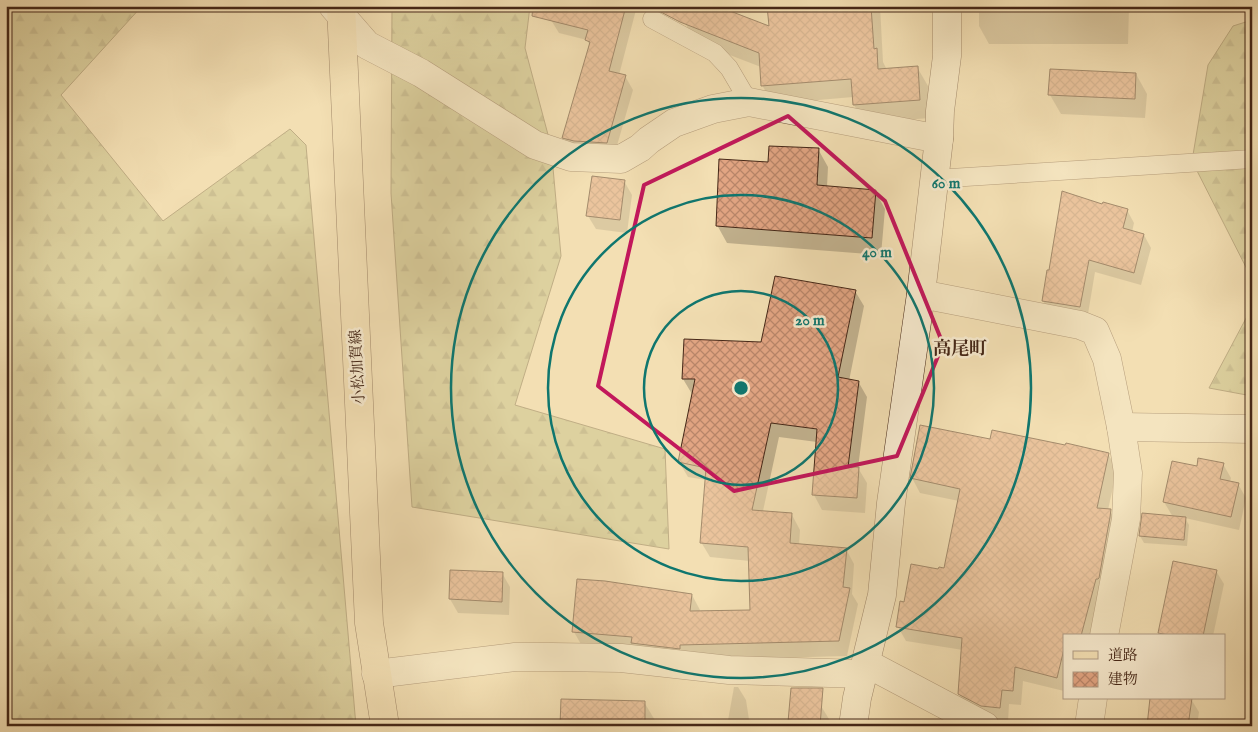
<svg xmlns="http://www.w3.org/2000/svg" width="1258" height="732" font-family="'IM FELL English','Noto Serif JP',serif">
<defs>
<pattern id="forest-firs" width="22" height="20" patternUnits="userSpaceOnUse" patternTransform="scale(1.25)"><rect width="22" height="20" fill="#c3c087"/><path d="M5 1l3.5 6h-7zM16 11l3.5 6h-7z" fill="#a09c6d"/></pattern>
<pattern id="building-cross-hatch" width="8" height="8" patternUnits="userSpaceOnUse" patternTransform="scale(1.25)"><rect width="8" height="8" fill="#e2a583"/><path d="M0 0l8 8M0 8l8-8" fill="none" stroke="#b9866a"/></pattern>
</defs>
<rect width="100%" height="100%" fill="#f3dfb3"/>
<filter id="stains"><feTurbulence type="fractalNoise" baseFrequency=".004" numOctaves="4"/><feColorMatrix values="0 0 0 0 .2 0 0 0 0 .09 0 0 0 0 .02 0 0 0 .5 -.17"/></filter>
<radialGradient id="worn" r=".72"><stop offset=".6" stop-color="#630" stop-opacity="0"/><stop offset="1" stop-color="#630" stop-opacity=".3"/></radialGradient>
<g fill="url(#forest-firs)" stroke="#84744f">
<path d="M6 6H142L61 95 163 221 290 129 306 145 356 726H6Z"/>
<path d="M392 6H530L525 48 551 146 561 256 515 405 665 449 669 549 412 507 391 193Z"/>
<path d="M1252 20V279L1192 161 1208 65 1233 26Z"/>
<path d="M1252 307V396L1209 388Z"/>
</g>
<g fill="#0003">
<path d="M555 6H637L619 75 625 76 633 90 614 156 571 151 564 137 590 46 587 40 559 33 551 20Z"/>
<path d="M768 6H880L883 62 887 70 917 67 928 86 930 118 864 123 854 105 853 97 773 104 762 85 761 67 696 42 685 23 770 28Z"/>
<path d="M979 6H1129L1128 44H989L979 26Z"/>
<path d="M1136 74 1147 94 1145 118 1061 114 1050 95Z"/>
<path d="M818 149 828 167 827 187 875 191 885 209 881 255 727 243 717 225Z"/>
<path d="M624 181 632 195 627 233 596 229 588 216Z"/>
<path d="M1103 205 1127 210 1134 223 1132 232 1144 235 1151 248 1141 285 1095 272 1087 320 1050 313 1043 301Z"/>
<path d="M855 291 864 306 849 381 859 383 867 397 858 468 867 483 865 513 822 510 814 495 817 442 779 437 763 511 792 515 800 530 799 545 846 549 854 564 852 594 858 604 847 656 688 660 582 646 574 632 692 595 700 610V612L751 611 750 561 710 557 701 542 706 480 688 477 679 462 694 394H692L683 379 762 344Z"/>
<path d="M991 440 1108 454 1117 469 1108 510 1110 511 1118 525 1092 636H1064V691L1023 681 1021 705 1009 704 1008 722 990 720 967 708 959 694 963 650 906 641 898 627 939 571 945 570 959 501 920 493 912 478Z"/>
<path d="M1223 464 1231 478 1230 482 1238 484 1246 498 1239 530 1185 518 1189 525 1187 546 1144 543 1140 536 1143 514 1173 517 1164 502 1197 468Z"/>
<path d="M451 571 502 573 510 587 509 615 458 613 450 599Z"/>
<path d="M1216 571 1224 584 1213 636H1162L1160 632Z"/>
<path d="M734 687H738L746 700 750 726H727Z"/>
<path d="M792 696 821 706 829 719 828 726H789Z"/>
<path d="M1191 699 1199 712 1197 726H1148Z"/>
<path d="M644 702 656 722V726H562Z"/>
</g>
<g fill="url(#building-cross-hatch)" stroke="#452717">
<path d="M533 6H626L609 71 626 75 607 143 574 141 562 138 590 42 585 40 588 30 532 16Z"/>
<path d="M645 6H717L769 26 767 6H871L874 49 877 48 878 69 918 66 920 100 853 105 851 79 761 86 759 53 680 22 657 10 644 8Z"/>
<path d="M1050 69 1136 73 1135 99 1048 95Z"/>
<path d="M769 146 819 148 817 185 876 190 872 238 716 226 719 159 768 162Z"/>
<path d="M592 176 625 180 620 220 586 216Z"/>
<path d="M1062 191 1102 204 1103 202 1128 209 1123 228 1144 234 1134 273 1089 260 1080 307 1042 301 1047 270H1049Z"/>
<path d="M775 276 856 290 838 377 859 381 848 467H859L857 498 812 495 817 429 771 423 752 510 792 513 790 543 847 548 843 587 850 588 839 641 680 645V649L631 643 632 637 572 632 577 579 605 581 692 594 690 611 750 610 748 547 700 543 706 468 678 462 695 379H682L684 339 761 342Z"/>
<path d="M920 425 990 439 992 430 1065 445 1066 443 1109 453 1097 508 1111 509 1110 517 1099 578 1098 579H1096L1081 636H1064V649L1057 678 1015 667 1013 691 1002 690 1000 708 981 706 958 694 962 638 896 627 900 601 904 602 911 564 938 569 939 567 944 568 960 489 910 478Z"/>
<path d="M1198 458 1224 463 1220 479 1239 483 1231 517 1163 502 1172 461 1197 466Z"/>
<path d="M1142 513 1186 517 1184 540 1139 536Z"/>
<path d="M1173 561 1217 570 1203 636H1174L1158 633Z"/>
<path d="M450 570 503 572 502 602 449 599Z"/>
<path d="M791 688H823L820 726 788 722Z"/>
<path d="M1150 698H1192L1188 726H1147Z"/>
<path d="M561 699 645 701V726H560Z"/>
</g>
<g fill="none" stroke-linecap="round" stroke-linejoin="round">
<defs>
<g id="lane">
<path d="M652 19 715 53 729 68 749 102"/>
<path d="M934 179 1252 159"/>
</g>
<g id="street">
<path d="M333 6 367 45 421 73 535 145 571 157 621 159 640 148 649 140 674 123 713 109 749 102 939 139"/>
<path d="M921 294 1080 325 1095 331 1107 359 1121 427 1128 473 1126 519 1104 636"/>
<path d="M1121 427 1252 429"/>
<path d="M866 663 985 726"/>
<path d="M376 674 515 657H552L621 658 729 670 863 674"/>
<path d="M1089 726 1093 698"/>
</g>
<path id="secondary" d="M853 726 857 698 882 595 891 503 921 294 939 139 940 111 947 56V6"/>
<path id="primary" d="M341 6 369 623 385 726"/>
</defs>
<use href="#lane" stroke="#70553e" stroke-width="19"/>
<use href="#street" stroke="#70553e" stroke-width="29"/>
<use href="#secondary" stroke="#452717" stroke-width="29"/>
<use href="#primary" stroke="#452717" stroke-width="29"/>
<use href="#lane" stroke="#f7eace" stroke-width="18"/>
<use href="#street" stroke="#f7eace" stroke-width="28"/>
<use href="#secondary" stroke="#f7eace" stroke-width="28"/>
<use href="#primary" stroke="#f3dfb3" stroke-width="28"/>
</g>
<path d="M0 0H1258V732H0ZM788 116 885 201 943 344 897 456 734 491 598 386 644 185Z" fill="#f3dfb3" fill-opacity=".55" fill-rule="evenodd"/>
<path fill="none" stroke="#c2185b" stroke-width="4" stroke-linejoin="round" d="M788 116 885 201 943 344 897 456 734 491 598 386 644 185Z"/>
<g fill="none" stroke="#0f766e" stroke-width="2.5">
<circle cx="741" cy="388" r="97"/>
<circle cx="741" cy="388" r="193"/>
<circle cx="741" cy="388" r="290"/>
</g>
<g text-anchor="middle" stroke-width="5" stroke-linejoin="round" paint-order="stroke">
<g font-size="15" fill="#452717" stroke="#f7eace">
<text transform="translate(357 367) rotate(-93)" y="5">小松加賀線</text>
</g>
<g font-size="18" font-weight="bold" fill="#452717" stroke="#f7eace">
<text x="960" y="354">高尾町</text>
</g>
</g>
<circle cx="741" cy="388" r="8" fill="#0f766e" stroke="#f7eace" stroke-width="2.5"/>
<g font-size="15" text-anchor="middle" font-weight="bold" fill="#0f766e" stroke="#f7eace" stroke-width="5" stroke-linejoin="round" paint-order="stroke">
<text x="946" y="188">60 m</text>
<text x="877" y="257">40 m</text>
<text x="810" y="325">20 m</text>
</g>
<rect width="1258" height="732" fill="none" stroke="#f3dfb3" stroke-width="25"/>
<rect x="8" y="8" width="1243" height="717" fill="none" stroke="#452717" stroke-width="2.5"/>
<rect x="12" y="12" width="1233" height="707" fill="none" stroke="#452717"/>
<rect x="1063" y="634" width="162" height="65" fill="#f7eace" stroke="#b09c85"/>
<rect x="1073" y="651" width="25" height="8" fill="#f3dfb3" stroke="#b09c85"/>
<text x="1108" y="660" font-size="15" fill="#452717">道路</text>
<rect x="1073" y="672" width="25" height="15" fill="url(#building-cross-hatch)" stroke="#b09c85"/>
<text x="1108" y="684" font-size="15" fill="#452717">建物</text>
<rect width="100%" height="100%" filter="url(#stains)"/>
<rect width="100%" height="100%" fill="url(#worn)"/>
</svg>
